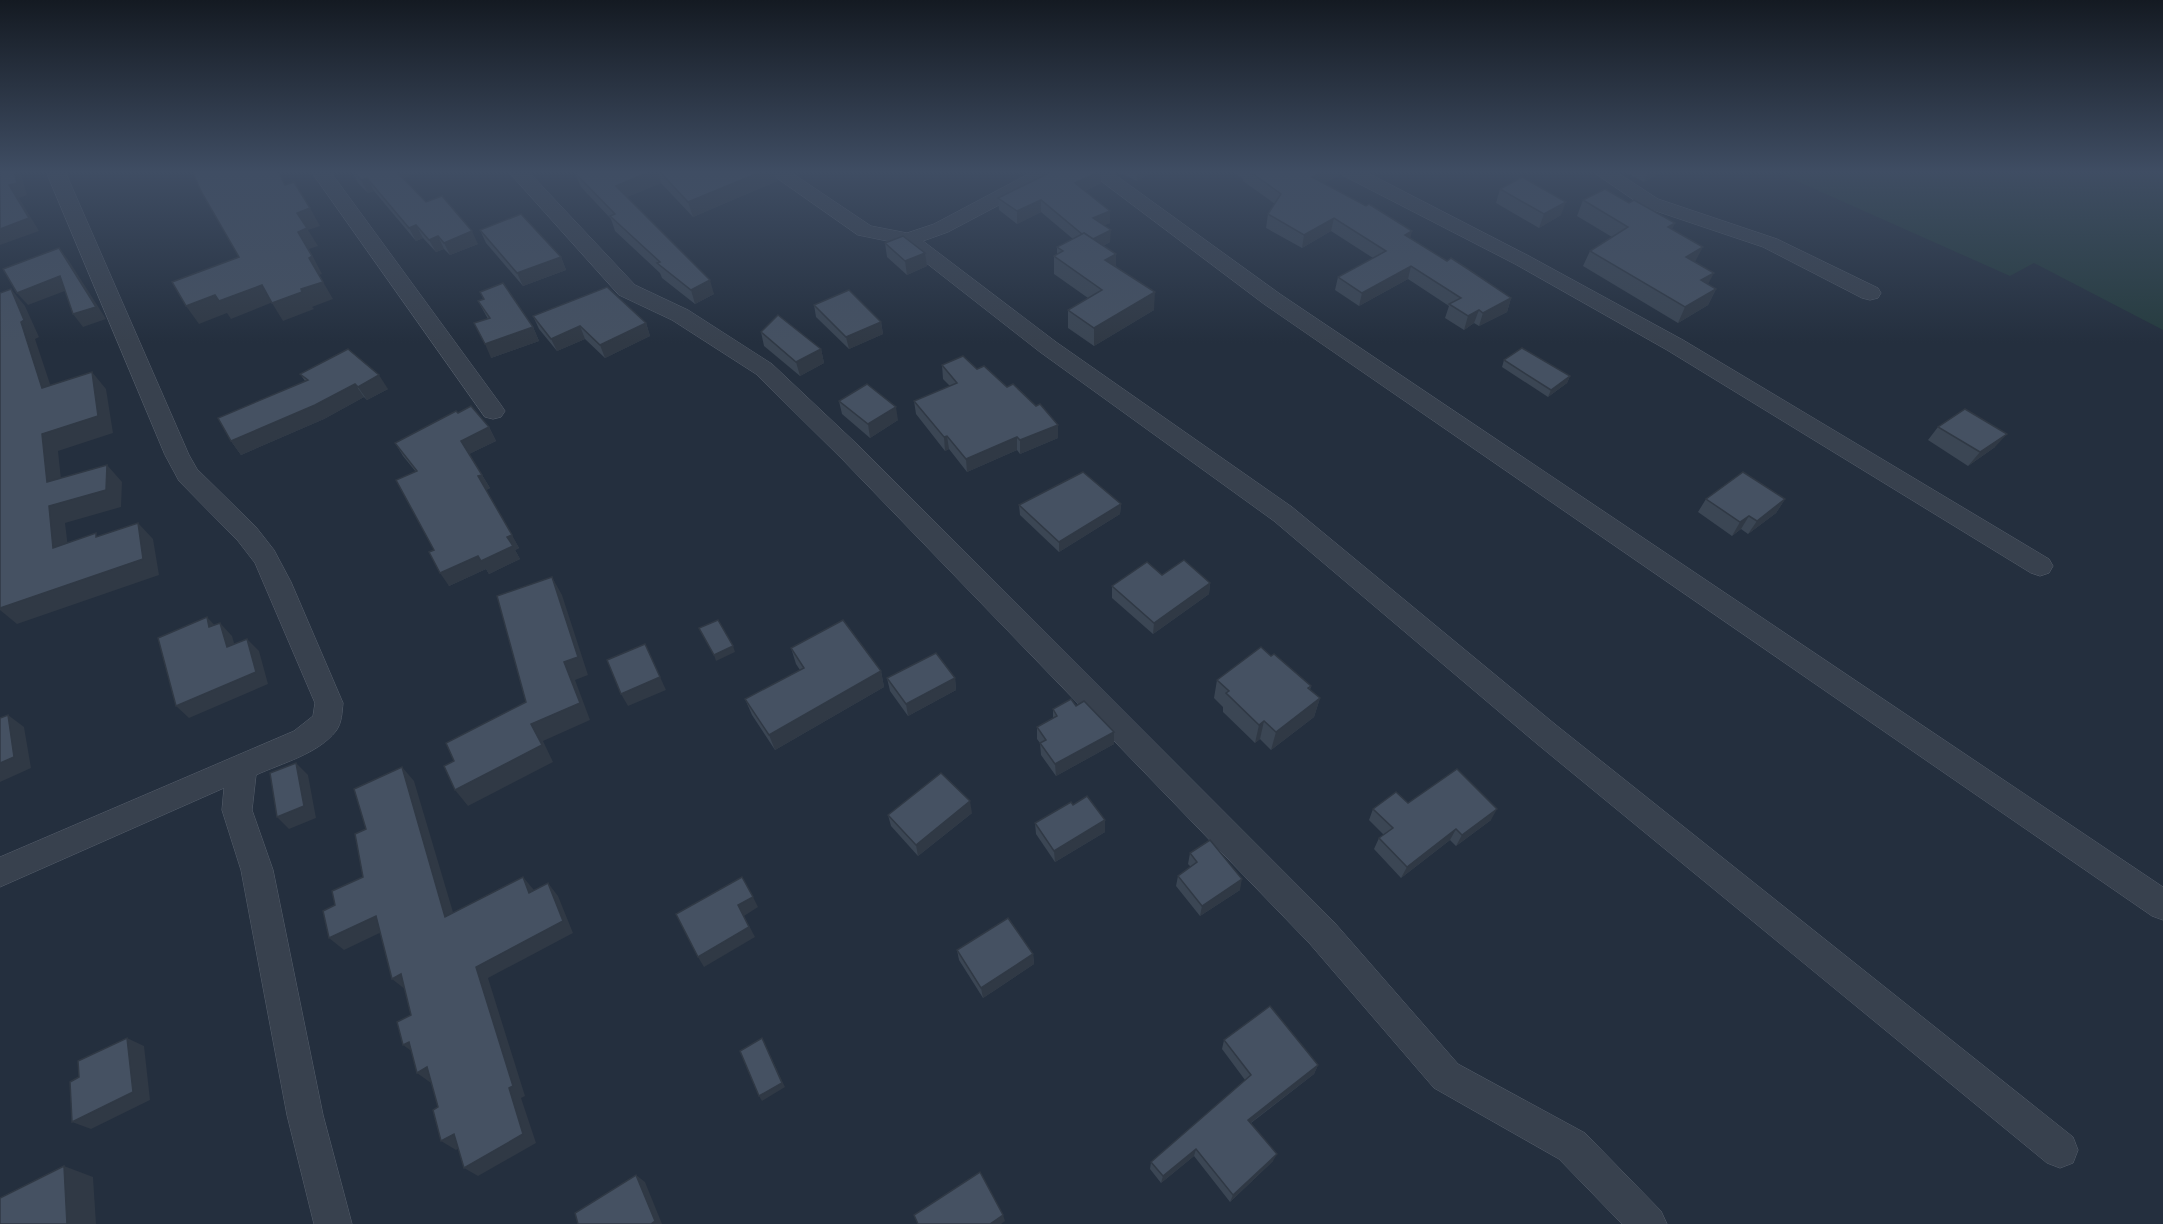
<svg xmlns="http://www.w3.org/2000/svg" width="2163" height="1224" font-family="Manrope,sans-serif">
<rect width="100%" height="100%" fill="#242f3e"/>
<path fill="#263c3f" d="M1774 171H2163V330L2034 263 2010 276Z"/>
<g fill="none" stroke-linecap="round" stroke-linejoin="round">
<defs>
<g id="street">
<path d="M46 171H65L189 455 197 469 256 527 274 550 291 582 343 703C342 712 342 723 336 731 318 754 282 763 256 775L252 810 273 870 323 1115 352 1224H314L287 1115 241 870 222 810 224 788 0 887V857L294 731 313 716 315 703 255 563 238 541 179 481 165 455Z"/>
<path d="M311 171H330L501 405 505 411 501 417 493 419 485 417Z"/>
<path d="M508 171H528L635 285 688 310 772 364 860 447 1334 922 1458 1064 1585 1133 1661 1211 1667 1224H1622L1559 1159 1434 1088 1310 944 842 459 756 374 672 320 619 295Z"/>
<path d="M767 171H789L871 226 907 233 934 224 1034 171H1058L1056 175 948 232 923 241 1056 342 1292 507 1556 725 2073 1137 2078 1150 2073 1163 2060 1168 2047 1163 1536 743 1274 521 1040 352 902 244 858 235Z"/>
<path d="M1088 171H1110L1280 294 2163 887V920L2152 916 1264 304Z"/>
<path d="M1340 171H1364L1529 256 1683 340 2049 559 2053 566 2049 573 2040 576 2031 573 1667 350 1515 264 1342 175Z"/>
<path d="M1592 171H1615L1658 199 1777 239 1878 288 1881 293 1878 298 1870 300 1862 298 1763 247 1644 207Z"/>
</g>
</defs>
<use href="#street" stroke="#565f6c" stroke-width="1"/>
<use href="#street" fill="#38414e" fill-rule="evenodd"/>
</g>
<g fill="#3b4654">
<path d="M352 171H421L403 178 426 202 478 244 450 255 444 249 436 252 423 238 416 241 374 191 368 193 358 183Z"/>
<path d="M580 171H774L777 181 693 217 661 183 627 197 714 294 695 304 662 278 660 273 615 231 611 219 581 187 575 173Z"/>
<path d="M1101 171V183L1085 191 1110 223 1104 225 1110 242 1103 246 1116 254V266L1154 310 1094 346 1068 328V310L1088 298 1054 274V256L1057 254V247L1073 239 1041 212 1017 224 999 210 998 198Z"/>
<path d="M1116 171H1154L1137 181Z"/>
<path d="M1231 171H1341L1340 175 1324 183 1410 239 1511 298 1507 312 1479 326 1474 323 1464 330 1445 318 1449 306 1408 279 1359 306 1335 290 1338 277 1373 258 1331 231 1302 248 1266 228 1268 214 1275 204 1243 181V179Z"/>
<path d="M1623 171H1662L1644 182Z"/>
<path d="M1500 189 1561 215 1539 228 1496 203Z"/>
<path d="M1583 200 1672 229 1695 262 1708 284 1716 289 1708 305 1678 323 1583 266 1590 251 1612 237 1577 216Z"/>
<path d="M480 230 561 257 566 270 523 286 486 243Z"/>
<path d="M885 243 925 253 927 266 907 275 887 257Z"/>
<path d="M480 292 533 327 539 341 491 358 488 319 478 301 483 299Z"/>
<path d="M814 305 881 322 883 334 849 349 816 317Z"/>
<path d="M533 316 646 323 650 336 605 358 585 339 557 351 539 329Z"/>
<path d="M761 332 821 349 824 363 800 376 764 346Z"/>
<path d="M1504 360 1570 376 1567 383 1548 397 1502 367Z"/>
<path d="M942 365 977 369 1007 387 1036 406 1058 425V438L1020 454 1017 450 967 472 949 449 945 451 916 414 914 401 950 386 943 379Z"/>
<path d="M300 374 388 389 367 400 364 397 324 419 241 455 231 441 305 381Z"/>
<path d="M839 401 898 420 870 438 842 414Z"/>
<path d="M458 413 489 427 496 441 469 454 490 488 486 490 519 548 515 550 520 559 489 574 486 569 449 586 434 550 416 472 403 456 395 443Z"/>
<path d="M1938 427 1995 447 1968 466 1928 440Z"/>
<path d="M1706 499H1785L1776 513 1748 534 1741 529 1732 536 1698 512Z"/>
<path d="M1121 504 1120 514 1059 552 1020 515 1019 505Z"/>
<path d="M1162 575 1210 583 1209 594 1153 634 1112 598V586Z"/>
<path d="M791 648 881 671 884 687 775 750 752 715 745 699 800 670 796 664Z"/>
<path d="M1271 656 1311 686 1310 690 1320 698 1314 717 1271 750 1260 739 1255 743 1223 712V707L1214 698 1217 680Z"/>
<path d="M887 678H955L956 690 908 716 890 691Z"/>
<path d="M1076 706 1114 732V744L1056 776 1041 755 1040 743 1037 739V727L1053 718V709Z"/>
<path d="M1408 803 1491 820 1456 846 1450 840 1401 878 1374 849 1379 838 1384 835 1369 820 1373 809Z"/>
<path d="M1073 805 1105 820V832L1055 862 1036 834 1035 823Z"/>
<path d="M972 813 918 856 891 826 888 815Z"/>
<path d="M1190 853 1240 890 1200 916 1176 886 1178 876 1191 867 1188 864Z"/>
<path d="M957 950 1033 954 1034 964 983 998 959 960Z"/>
<path d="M1224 1040 1318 1065 1314 1074 1251 1123 1273 1161 1230 1202 1194 1156 1161 1183 1150 1169 1151 1162 1245 1080 1222 1049Z"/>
</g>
<g fill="#303945">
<path d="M14 171H20L27 195 19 198 39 231 0 245V229L9 185Z"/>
<path d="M394 171H421L398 180Z"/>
<path d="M651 171H658L661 183 620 200 616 186Z"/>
<path d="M763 171H774L777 181 693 217 688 202Z"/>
<path d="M1101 171V183L1075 195V183Z"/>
<path d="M1137 171H1154L1137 181Z"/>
<path d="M1323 171H1341L1340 175 1310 190 1312 177Z"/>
<path d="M1649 171H1662L1644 182Z"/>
<path d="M367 178 374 191 368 193 361 180Z"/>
<path d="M1041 200V212L1017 224V211Z"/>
<path d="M1566 202 1561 215 1539 228 1544 214Z"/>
<path d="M310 208 320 226 308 230 318 246 309 249 322 274 319 275 333 299 312 307 314 309 283 321 272 303 309 258 298 232 297 213Z"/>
<path d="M1110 211V223L1093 230V218Z"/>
<path d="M1334 218 1331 231 1302 248 1304 235Z"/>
<path d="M1675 223 1668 238V227Z"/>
<path d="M416 225 423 238 416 241 409 228Z"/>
<path d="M1111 230 1110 242 1089 253 1090 240Z"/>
<path d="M472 231 478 244 450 255 444 243Z"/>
<path d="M1412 231 1409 244 1405 235Z"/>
<path d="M438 236 444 249 436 252 429 240Z"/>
<path d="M1703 247 1695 262 1686 257Z"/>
<path d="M59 248 69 261 106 319 83 327 73 314Z"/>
<path d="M925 253 927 266 907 275 905 261Z"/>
<path d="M1116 254V272L1105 260Z"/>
<path d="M561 257 566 270 523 286 517 273Z"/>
<path d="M1411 266 1408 279 1359 306 1362 293Z"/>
<path d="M1714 273 1706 288 1701 280Z"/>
<path d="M60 276 70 289 28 305 17 293Z"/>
<path d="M710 280 714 294 695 304 691 290Z"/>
<path d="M262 285 273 302 231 319 227 313 199 324 186 306 215 295Z"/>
<path d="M11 289 25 306 39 337 35 339 57 405 42 388Z"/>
<path d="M1716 289 1708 305 1678 323 1685 307Z"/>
<path d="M1155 292 1154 310 1094 346V328Z"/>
<path d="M1511 298 1507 312 1479 326 1483 313Z"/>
<path d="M1479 310 1474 323 1464 330 1468 316Z"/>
<path d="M881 322 883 334 849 349 846 337Z"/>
<path d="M646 323 650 336 605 358 600 345Z"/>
<path d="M580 326 585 339 557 351 551 339Z"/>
<path d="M533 327 539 341 491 358 485 344Z"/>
<path d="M821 349 824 363 800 376 796 362Z"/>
<path d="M92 372 106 389 113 433 58 451 63 498 47 482 42 434Z"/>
<path d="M379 375 388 389 367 400 358 387Z"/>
<path d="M1570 376 1567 383 1548 397 1551 390Z"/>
<path d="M355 384 364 397 324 419 241 455 231 441Z"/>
<path d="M896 407 898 420 870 438 868 424Z"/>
<path d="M1058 425V438L1020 454V440Z"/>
<path d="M489 427 496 441 469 454 461 441Z"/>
<path d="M2007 434 1995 447 1968 466 1980 452Z"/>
<path d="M947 436 949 449 945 451 944 437Z"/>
<path d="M1017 437V450L967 472 966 459Z"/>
<path d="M107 465 122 482 121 507 65 523 70 564 53 548 49 506Z"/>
<path d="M482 475 490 488 486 490 478 476Z"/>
<path d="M1785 499 1776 513 1748 534 1757 521Z"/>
<path d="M1121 504 1120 514 1059 552V542Z"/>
<path d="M1749 516 1741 529 1732 536 1740 522Z"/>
<path d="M138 523 153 539 159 575 17 624 0 610V608Z"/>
<path d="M512 535 519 548 515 550 520 559 489 574 486 569 449 586 440 573Z"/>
<path d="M552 577 562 595 588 675 575 680 590 720 543 741 553 762 468 806 455 790 531 724Z"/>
<path d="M1210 583 1209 594 1153 634 1154 623Z"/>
<path d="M207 617 219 630 209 627Z"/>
<path d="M220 623 232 636 239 660 227 647Z"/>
<path d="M247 639 259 651 268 684 189 718 176 706Z"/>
<path d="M645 644 666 690 628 706 621 694Z"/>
<path d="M733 646 735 652 716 661 714 655Z"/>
<path d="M881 671 884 687 775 750 769 735Z"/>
<path d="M955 678 956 690 908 716 906 704Z"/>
<path d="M1320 698 1314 717 1271 750 1276 732Z"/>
<path d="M8 715 24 727 31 768 0 782V763Z"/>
<path d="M1264 721 1260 739 1255 743 1259 725Z"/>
<path d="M1114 732V744L1056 776 1055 764Z"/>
<path d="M296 763 308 775 316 818 289 829 277 817Z"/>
<path d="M402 767 414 781 458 929 445 917Z"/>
<path d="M970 801 972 813 918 856 916 845Z"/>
<path d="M1497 809 1491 820 1456 846 1462 835Z"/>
<path d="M1105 820V832L1055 862 1054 851Z"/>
<path d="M1456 829 1450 840 1401 878 1407 867Z"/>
<path d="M523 877 534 890 529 893Z"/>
<path d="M1242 879 1240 890 1200 916 1202 906Z"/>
<path d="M548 883 558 896 573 933 488 978 525 1096 521 1098 536 1143 478 1176 464 1168 509 1088 476 967Z"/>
<path d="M753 897 758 907 744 916 755 937 704 967 698 957 738 905Z"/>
<path d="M376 916 390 928 344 950 329 938Z"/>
<path d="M1033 954 1034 964 983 998 981 988Z"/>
<path d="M401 974 406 990 392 979Z"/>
<path d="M127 1038 144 1046 150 1100 91 1129 72 1122Z"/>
<path d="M762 1038 785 1087 762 1101 759 1096Z"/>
<path d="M409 1042 417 1055 403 1045Z"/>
<path d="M1318 1065 1314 1074 1245 1127 1248 1120Z"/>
<path d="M427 1067 431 1083 417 1073Z"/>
<path d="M454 1134 468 1143 456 1150 441 1141Z"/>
<path d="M1196 1149 1194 1156 1161 1183 1163 1176Z"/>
<path d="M1277 1154 1273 1161 1230 1202 1233 1195Z"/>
<path d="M64 1166 93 1177 96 1224H67Z"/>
<path d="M636 1175 645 1182 662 1224H651Z"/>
<path d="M1003 1215 1005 1221 1001 1224H990Z"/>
</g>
<g fill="#455162" stroke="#303945" stroke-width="1.5">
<path d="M0 171H14L17 183 9 185 29 218 0 229Z"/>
<path d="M192 171H278L285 185 294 182 310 208 297 213 307 228 298 232 312 256 309 258 323 282 301 289 302 292 272 303 262 285 219 301 215 295 186 306 172 282 239 257 202 193Z"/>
<path d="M352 171H396L426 202 442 196 472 231 444 243 438 236 429 240 416 225 409 228 367 178 361 180Z"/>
<path d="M580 171H651L616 186 710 280 691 290 657 263 660 262 610 216 615 214 575 173Z"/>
<path d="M659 171H763L688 202Z"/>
<path d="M1053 171H1100L1075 183 1110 211 1093 218 1111 230 1093 239 1084 233 1082 234 1041 200 1017 211 998 198Z"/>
<path d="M1249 171H1323L1312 177 1366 206 1369 204 1412 231 1405 235 1447 261 1451 258 1468 269 1511 298 1483 313 1479 310 1468 316 1449 304 1461 298 1411 266 1362 293 1338 277 1386 251 1334 218 1304 235 1268 214 1281 194Z"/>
<path d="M1522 177 1566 202 1544 214 1500 189Z"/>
<path d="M1605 189 1629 203 1634 200 1675 223 1668 227 1703 247 1686 257 1714 273 1701 280 1716 289 1685 307 1590 251 1628 227 1583 200Z"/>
<path d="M521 214 561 257 517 273 480 230Z"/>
<path d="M1084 233 1116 254 1105 260 1155 292 1094 328 1068 310 1102 290 1054 256 1063 251 1057 247Z"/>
<path d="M903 236 925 253 905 261 885 243Z"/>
<path d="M59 248 96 307 73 314 60 276 17 293 3 269Z"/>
<path d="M503 283 533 327 485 344 474 323 490 318 478 301 484 299 480 292Z"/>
<path d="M607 287 646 323 600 345 580 326 551 339 533 316Z"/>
<path d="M11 289 24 320 21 322 42 388 92 372 98 416 42 434 47 482 107 465 106 490 49 506 53 548 96 533V537L138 523 143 559 0 608V293Z"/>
<path d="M849 290 881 322 846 337 814 305Z"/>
<path d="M778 315 821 349 796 362 761 332Z"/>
<path d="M1522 348 1570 376 1551 390 1504 360Z"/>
<path d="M348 349 379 375 358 387 355 384 315 405 231 441 218 418 308 380 300 374Z"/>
<path d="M963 356 977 369 984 366 1007 387 1013 384 1036 406 1040 404 1058 425 1020 440 1017 437 966 459 947 436 944 437 914 401 957 383 942 365Z"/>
<path d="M867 384 896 407 868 424 839 401Z"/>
<path d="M471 406 489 427 461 441 482 475 478 476 512 535 507 537 513 546 481 561 478 556 440 573 429 552 434 550 396 480 417 471 395 443 456 411 458 413Z"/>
<path d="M1965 409 2007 434 1980 452 1938 427Z"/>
<path d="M1083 472 1121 504 1059 542 1019 505Z"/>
<path d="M1743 472 1785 499 1757 521 1749 516 1740 522 1706 499Z"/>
<path d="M1184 560 1210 583 1154 623 1112 586 1147 562 1162 575Z"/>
<path d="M552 577 578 657 564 662 580 703 531 724 542 745 455 790 444 766 454 761 446 743 526 702 497 596Z"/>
<path d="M207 617 209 627 220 623 227 647 247 639 256 672 176 706 158 638Z"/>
<path d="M718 620 733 646 714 655 699 628Z"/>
<path d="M843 620 881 671 769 735 745 699 804 668 791 648Z"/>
<path d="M645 644 660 677 621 694 607 660Z"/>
<path d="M1261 647 1271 656 1274 654 1311 686 1308 688 1320 698 1276 732 1264 721 1259 725 1226 693 1229 691 1217 680Z"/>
<path d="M936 653 955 678 906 704 887 678Z"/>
<path d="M1071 699 1076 706 1084 701 1114 732 1055 764 1040 743 1046 740 1037 727 1057 716 1053 709Z"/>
<path d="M8 715 14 757 0 763V718Z"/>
<path d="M296 763 304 806 277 817 270 773Z"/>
<path d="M402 767 445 917 523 877 529 893 548 883 563 921 476 967 513 1086 509 1088 523 1134 464 1168 454 1134 441 1141 433 1110 438 1107 427 1067 417 1073 409 1042 403 1045 397 1022 411 1015 401 974 392 979 376 916 329 938 323 911 335 905 332 891 363 877 355 834 366 829 354 789Z"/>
<path d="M1457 769 1497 809 1462 835 1456 829 1407 867 1379 838 1393 828 1373 809 1396 792 1408 803Z"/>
<path d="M941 773 970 801 916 845 888 815Z"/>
<path d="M1087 796 1105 820 1054 851 1035 823 1071 802 1073 805Z"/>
<path d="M1210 840 1242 879 1202 906 1178 876 1197 862 1190 853Z"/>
<path d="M742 877 753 897 738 905 749 927 698 957 676 914Z"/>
<path d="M1008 918 1033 954 981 988 957 950Z"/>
<path d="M1270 1006 1318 1065 1248 1120 1277 1154 1233 1195 1196 1149 1163 1176 1151 1162 1251 1075 1224 1040Z"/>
<path d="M127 1038 133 1092 72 1122 70 1082 79 1077 78 1061Z"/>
<path d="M762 1038 782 1083 759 1096 740 1051Z"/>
<path d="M64 1166 67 1224H0V1198Z"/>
<path d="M980 1172 1003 1215 990 1224H918L914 1215Z"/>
<path d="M636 1175 655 1221 651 1224H578L575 1213Z"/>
</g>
<linearGradient id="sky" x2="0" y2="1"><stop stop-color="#141a22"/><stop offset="0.5" stop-color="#3f4d63"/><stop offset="1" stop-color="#3f4d63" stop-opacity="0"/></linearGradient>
<rect width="2163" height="343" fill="url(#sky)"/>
</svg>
